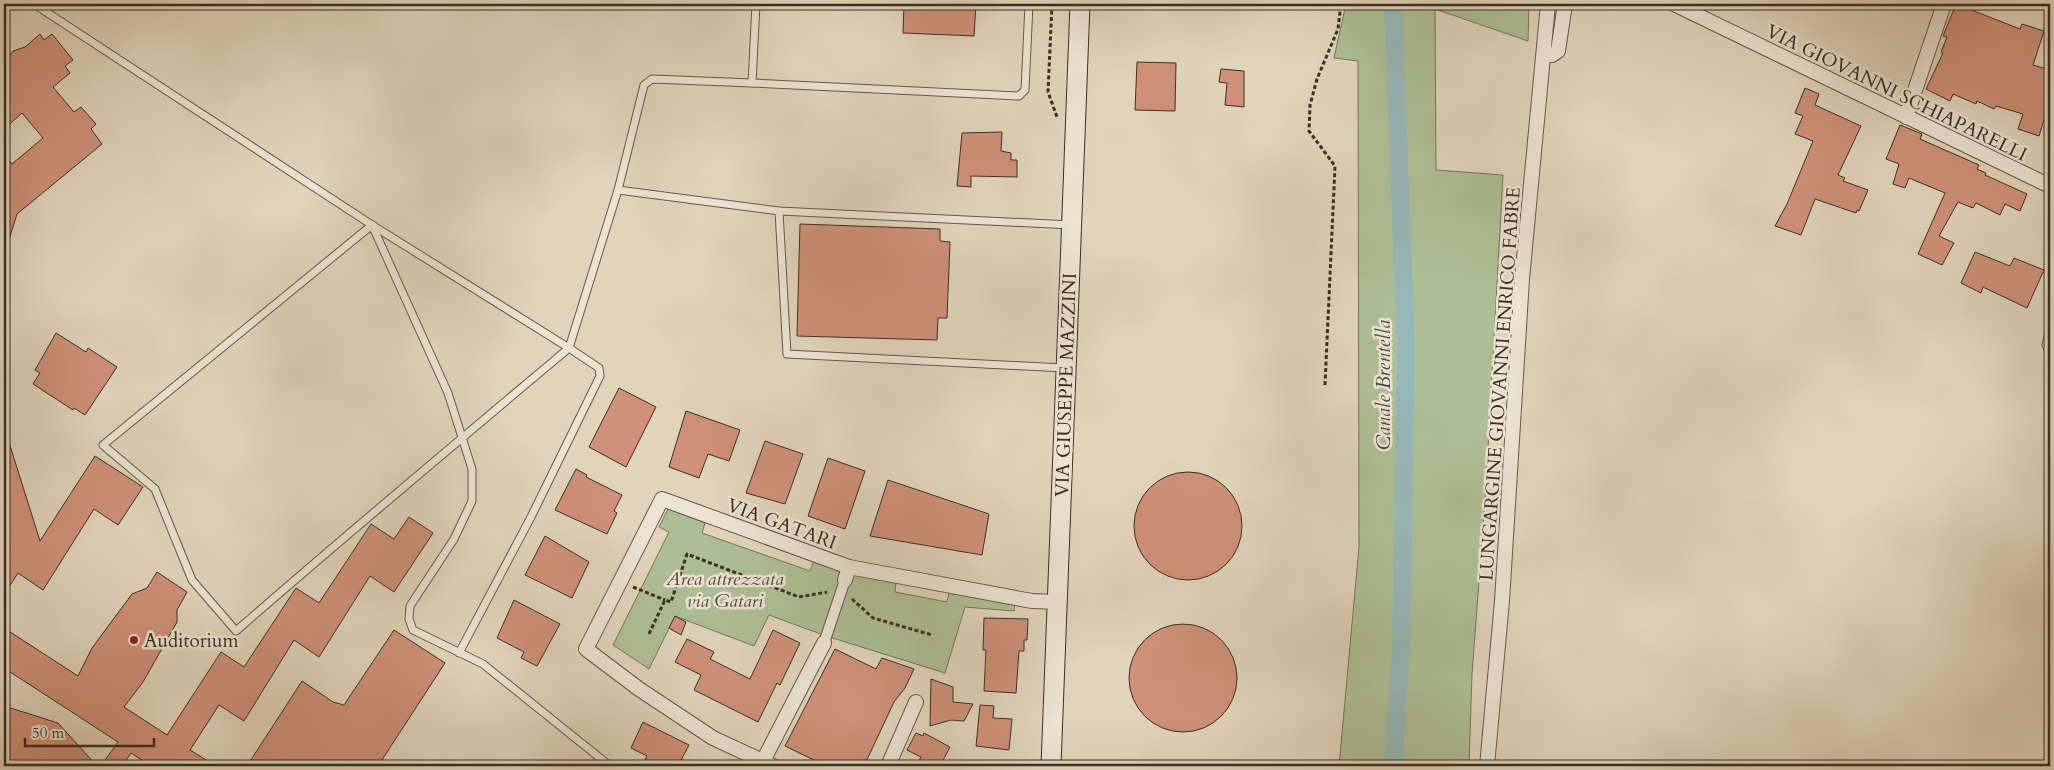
<svg xmlns="http://www.w3.org/2000/svg" width="2054" height="770" font-family="Cardo,serif">
<rect width="100%" height="100%" fill="#e1d4bb"/>
<filter id="stains"><feTurbulence type="fractalNoise" baseFrequency=".004" numOctaves="4"/><feColorMatrix values="0 0 0 0 .2 0 0 0 0 .09 0 0 0 0 .02 0 0 0 .5 -.17"/></filter>
<radialGradient id="worn" r=".72"><stop offset=".6" stop-color="#630" stop-opacity="0"/><stop offset="1" stop-color="#630" stop-opacity=".3"/></radialGradient>
<g fill="#adbe94" stroke="#74765c">
<path d="M1346 4H1529L1528 41 1435 9 1436 170 1503 175 1485 502 1472 674 1469 766H1339L1359 547 1358 61 1334 58Z"/>
<path d="M668 509 705 523 702 533 810 571 814 561 847 573 896 583 895 592 947 602 949 593 1015 604 1014 611 965 607 945 673 826 636 769 615 754 646 675 616 649 669 613 645 669 532 659 527Z"/>
</g>
<g fill="none" stroke-linecap="round" stroke-linejoin="round">
<path stroke="#96b7b7" stroke-width="18" d="M1393 4 1406 349 1401 649 1393 766"/>
</g>
<g fill="#cf9178" stroke="#3b2f23">
<path d="M904 4H976L974 36 903 33Z"/>
<path d="M1956 4 2020 29 2022 24 2044 31 2033 65 2050 70V101L2039 136 2018 129 2023 114 1996 106 1994 109 1977 101 1976 104 1953 94 1950 101 1926 89 1943 53 1941 52 1947 37 1943 36Z"/>
<path d="M40 34 44 40 52 34 73 60 65 66 70 73 53 87 74 112 81 107 96 124 91 129 102 144 17 214 7 246 4 245V154L12 164 43 138 22 113 4 129V64L13 51 25 47Z"/>
<path d="M1137 62 1176 63 1175 111 1135 110Z"/>
<path d="M1221 69 1244 71V107L1225 105 1227 83 1219 82Z"/>
<path d="M1805 88 1819 94 1815 105 1861 126 1838 175 1845 178 1843 181 1868 190 1859 211 1857 210 1856 213 1815 199 1801 235 1775 226 1787 204 1813 141 1795 134 1803 116 1795 113Z"/>
<path d="M1900 125 1922 134 1920 139 1979 165 1977 169 1986 173 1985 175 2027 194 2020 211 2005 204 2000 215 1976 203 1973 208 1958 202 1939 236 1954 243 1942 265 1918 254 1945 193 1909 178 1905 188 1893 184 1899 164 1886 159Z"/>
<path d="M1002 132 1001 151 1011 153V160H1017V177L971 176V187L957 186 962 133Z"/>
<path d="M800 224 940 229V241L950 242 947 318H938L937 340 797 336Z"/>
<path d="M1975 252 2010 266 2014 258 2044 270 2027 308 1983 287 1981 293 1961 283Z"/>
<path d="M56 333 86 352 88 348 117 367 85 415 74 408 73 410 33 384 40 373 35 370Z"/>
<path d="M619 388 656 407 626 467 589 447Z"/>
<path d="M686 411 740 430 729 461 708 454 699 478 669 467Z"/>
<path d="M7 436 40 541 95 456 143 487 118 525 94 509 43 590 18 573 4 595V437Z"/>
<path d="M765 441 803 454 785 504 746 493Z"/>
<path d="M828 458 865 471 845 529 808 516Z"/>
<path d="M576 469 587 475 586 477 622 495 614 511 617 513 607 534 555 510Z"/>
<circle cx="1188" cy="526" r="54"/>
<path d="M888 480 989 514 982 555 870 536Z"/>
<path d="M409 517 433 533 394 592 370 576 319 657 294 640 244 721 219 705 190 750 216 766H151L131 753 122 766H101L118 742 4 668V628L78 676 92 648 132 594 147 588 157 572 187 592 177 610V622L143 682 124 707 167 735 221 652 244 667 296 588 319 603 371 524 394 539Z"/>
<path d="M545 536 589 562 572 598 525 575Z"/>
<path d="M514 600 560 624 537 666 521 658 524 652 497 638Z"/>
<path d="M675 616 686 622 681 635 669 628Z"/>
<path d="M984 618 1028 619 1027 640H1024V651H1019L1016 693 984 691 986 650H983Z"/>
<circle cx="1183" cy="678" r="54"/>
<path d="M394 630 445 663 378 766H247L302 681 333 702 344 705Z"/>
<path d="M773 630 800 643 780 685 777 683 758 722 694 690 701 675 675 662 687 639 714 652 710 659 750 679Z"/>
<path d="M835 649 876 669 882 658 914 669 905 688 894 702 864 766H826L785 746Z"/>
<path d="M931 679 953 687V702L973 704 964 721 951 720 930 726Z"/>
<path d="M980 705 994 706 993 718 1012 719 1009 750 976 746Z"/>
<path d="M4 706 58 723 97 766H4Z"/>
<path d="M643 722 689 745 678 766H659L645 759 647 756 631 748Z"/>
<path d="M916 733 923 736 924 733 950 747 940 766H916L921 757 907 750Z"/>
</g>
<g fill="none" stroke-linecap="round" stroke-linejoin="round">
<defs>
<g id="service">
<path d="M34 4 372 225 569 348 618 190 644 85 652 79 752 83 756 4"/>
<path d="M4 9 7 4"/>
<path d="M752 83 1019 96 1025 90 1029 4"/>
<path d="M618 190 779 211 1071 225"/>
<path d="M779 211 787 354 1064 368"/>
<path d="M2050 327 2046 345 2050 354"/>
<path d="M459 653 531 517 600 376 599 368 569 348C457 442 346 535 236 631L192 580 155 489 103 445 372 225 448 393 472 469V501L454 539 410 606 409 619 413 630 483 664 610 766"/>
</g>
<path id="pedestrian" d="M824 643 845 580"/>
<g id="minor">
<path d="M1674 4 2050 186"/>
<path d="M1544 55H1552L1558 51 1565 4"/>
<path d="M1906 117 1944 4"/>
<path d="M845 580 849 567"/>
<path d="M763 761 824 643"/>
<path d="M773 766 713 738 639 689 586 649 662 499 849 567 1032 601 1058 602"/>
<path d="M888 766 916 702"/>
<path d="M1487 766 1502 601 1522 279 1548 4"/>
</g>
<path id="secondary" d="M1051 766 1080 4"/>
</defs>
<use href="#service" stroke="#645849" stroke-width="9"/>
<use href="#pedestrian" stroke="#645849" stroke-width="12"/>
<use href="#minor" stroke="#645849" stroke-width="16"/>
<use href="#secondary" stroke="#3b2f23" stroke-width="21"/>
<g stroke="#3b2f23" stroke-width="3" stroke-dasharray="4 2.5" stroke-linecap="butt">
<path d="M1052 4 1048 92 1057 117"/>
<path d="M1325 385 1335 166 1309 131 1310 105 1317 79 1338 29 1341 4"/>
<path d="M633 587 665 600"/>
<path d="M852 599 873 618 932 635"/>
<path d="M649 634 665 600 671 602 687 554 799 597 827 592"/>
</g>
<use href="#service" stroke="#ece3d3" stroke-width="7"/>
<use href="#pedestrian" stroke="#ece3d3" stroke-width="10"/>
<use href="#minor" stroke="#ece3d3" stroke-width="14"/>
<use href="#secondary" stroke="#ece3d3" stroke-width="19"/>
</g>
<circle fill="#8f2418" stroke="#ece3d3" stroke-width="2" cx="134" cy="640" r="5"/>
<g text-anchor="middle" stroke-width="5" stroke-linejoin="round" paint-order="stroke">
<g font-size="19" fill="#3b2f23" stroke="#ece3d3">
<text transform="translate(1897 92) rotate(26)" y="7">VIA GIOVANNI SCHIAPARELLI</text>
<text transform="translate(1499 384) rotate(-86)" y="7">LUNGARGINE GIOVANNI ENRICO FABRE</text>
<text transform="translate(1065 385) rotate(-88)" y="7">VIA GIUSEPPE MAZZINI</text>
<text transform="translate(782 523) rotate(20)" y="7">VIA GATARI</text>
</g>
<g font-size="19" font-style="italic" fill="#524c3a" stroke="#ece3d3">
<text x="725" y="585">Area attrezzata<tspan x="725" dy="22">via Gatari</tspan></text>
</g>
<g font-size="19" fill="#3b2f23" stroke="#ece3d3" text-anchor="start">
<text x="144" y="647">Auditorium</text>
</g>
<g font-size="20" font-style="italic" fill="#4d4a41" stroke="#ece3d3">
<text transform="translate(1383 385) rotate(-90)" y="7">Canale Brentella</text>
</g>
</g>
<rect width="2054" height="770" fill="none" stroke="#e1d4bb" stroke-width="20"/>
<rect x="5" y="5" width="2044" height="760" fill="none" stroke="#3b2f23" stroke-width="2.5"/>
<rect x="10" y="10" width="2034" height="750" fill="none" stroke="#3b2f23"/>
<path d="M25 738v8h129v-8" fill="none" stroke="#3b2f23" stroke-width="2.5"/>
<text x="32" y="738" font-size="15" fill="#3b2f23" stroke="#ece3d3" stroke-width="4" paint-order="stroke">50 m</text>
<rect width="100%" height="100%" filter="url(#stains)"/>
<rect width="100%" height="100%" fill="url(#worn)"/>
</svg>
